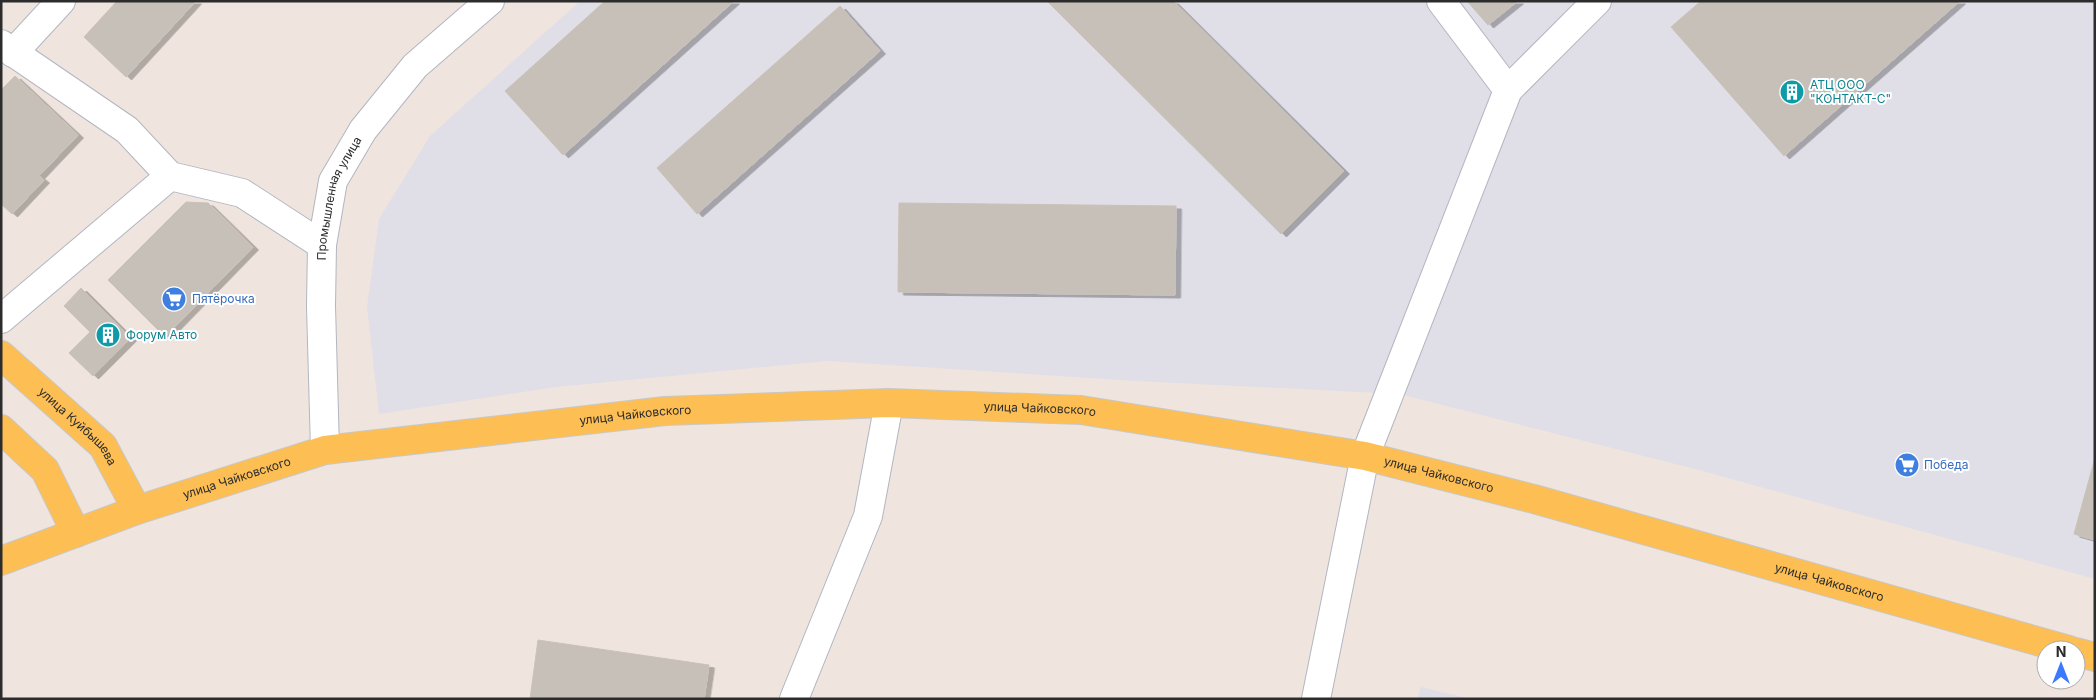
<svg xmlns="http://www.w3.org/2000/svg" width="2096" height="700" font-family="Inter,sans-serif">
<defs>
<filter id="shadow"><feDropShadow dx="5.5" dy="3" stdDeviation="0" flood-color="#0004"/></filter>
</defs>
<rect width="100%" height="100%" fill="#efe5de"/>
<g fill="#e0dee7">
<path d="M580 1H2095V579L1695 469 1399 394 1136 381 827 361 556 387 379 414 367 307 379 219 430 136Z"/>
<path d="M1421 687 1471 699H1417Z"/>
</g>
<g fill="#c7c0b9" stroke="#cbc1b7" filter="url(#shadow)">
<path d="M117 1H196L126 77 84 37Z"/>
<path d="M605 1H734L563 155 505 91Z"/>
<path d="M1047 1H1173L1344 171 1281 234Z"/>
<path d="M1467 1H1518L1488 25Z"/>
<path d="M1701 1H1960L1784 156 1671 27Z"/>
<path d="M840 6 880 51 697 214 657 168Z"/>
<path d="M15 76 78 135 39 176 44 180 12 214 1 204V90Z"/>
<path d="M186 202 208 203 253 247 165 337 108 280Z"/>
<path d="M899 203 1176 206 1175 295 898 292Z"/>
<path d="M81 288 131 338 93 376 69 353 90 332 64 306Z"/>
<path d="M2095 458V540L2074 534Z"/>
<path d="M538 640 709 665 704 699H530Z"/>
</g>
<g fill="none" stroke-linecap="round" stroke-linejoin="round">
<defs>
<g id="minor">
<path d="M1441 1 1508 90"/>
<path d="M1 44 127 130 170 176 242 193 322 245"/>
<path d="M13 53 61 1"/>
<path d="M1 319 170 176"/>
<path id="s1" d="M325 450 321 306 322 245 333 181 363 130 415 66 490 1"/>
<path d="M794 699 868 516 889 403"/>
<path d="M1316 699 1365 456 1508 90 1597 1"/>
</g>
<g id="major">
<path id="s2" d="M1 355 103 446 137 510"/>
<path d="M1 429 45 470 76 533"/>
<path id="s3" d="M1 561 137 510 325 450 665 411 889 403 1081 410 1365 456 1534 499 2069 650"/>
<path d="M2076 652 2095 657"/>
</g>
</defs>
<use href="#minor" stroke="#b2b6c1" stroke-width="30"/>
<use href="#major" stroke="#c8c8c8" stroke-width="30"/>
<use href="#minor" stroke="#fff" stroke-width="28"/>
<use href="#major" stroke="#fdbe54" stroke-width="28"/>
</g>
<defs>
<symbol id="building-disc" viewBox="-11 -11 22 22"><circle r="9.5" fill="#0f9aa8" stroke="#fff"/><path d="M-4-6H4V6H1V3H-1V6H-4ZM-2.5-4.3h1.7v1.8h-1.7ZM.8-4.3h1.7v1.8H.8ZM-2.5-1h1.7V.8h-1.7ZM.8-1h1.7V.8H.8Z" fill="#fff"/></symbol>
<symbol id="supermarket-disc" viewBox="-11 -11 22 22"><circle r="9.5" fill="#3f7fe0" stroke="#fff"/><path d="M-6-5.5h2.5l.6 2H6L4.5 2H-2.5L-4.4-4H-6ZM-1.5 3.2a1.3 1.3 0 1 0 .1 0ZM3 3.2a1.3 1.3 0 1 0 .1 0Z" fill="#fff"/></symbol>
</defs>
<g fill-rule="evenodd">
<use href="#building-disc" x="1778" y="78" width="28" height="28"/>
<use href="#supermarket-disc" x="160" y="285" width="28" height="28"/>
<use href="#building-disc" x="94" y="321" width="28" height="28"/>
<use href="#supermarket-disc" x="1893" y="451" width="28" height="28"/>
</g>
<g text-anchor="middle" stroke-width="4" stroke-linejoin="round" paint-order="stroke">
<g font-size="12" fill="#0d838f" stroke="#fff" text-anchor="start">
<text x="1810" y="89">АТЦ ООО<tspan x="1810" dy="14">"КОНТАКТ-С"</tspan></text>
<text x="126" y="339">Форум Авто</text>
</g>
<g font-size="12" fill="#2c2c2c" stroke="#fff">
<text dy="4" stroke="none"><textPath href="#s1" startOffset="255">Промышленная улица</textPath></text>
<text dy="4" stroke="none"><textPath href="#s3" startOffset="1060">улица Чайковского</textPath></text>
<text dy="4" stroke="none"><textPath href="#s3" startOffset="655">улица Чайковского</textPath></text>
<text dy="4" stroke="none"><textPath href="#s2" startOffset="105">улица Куйбышева</textPath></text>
<text dy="4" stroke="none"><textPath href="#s3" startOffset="1465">улица Чайковского</textPath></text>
<text dy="4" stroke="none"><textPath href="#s3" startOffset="250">улица Чайковского</textPath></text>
<text dy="4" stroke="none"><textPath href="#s3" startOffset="1870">улица Чайковского</textPath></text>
</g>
<g font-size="12" fill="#366cbe" stroke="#fff" text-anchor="start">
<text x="192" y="303">Пятёрочка</text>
<text x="1924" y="469">Победа</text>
</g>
</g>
<rect width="2096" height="700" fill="none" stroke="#2c2c2c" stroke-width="5"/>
<g transform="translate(2061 665)"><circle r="24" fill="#ffffff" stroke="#ababab"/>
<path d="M0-4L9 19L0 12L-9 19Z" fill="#3b7aff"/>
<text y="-8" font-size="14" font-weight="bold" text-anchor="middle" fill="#2c2c2c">N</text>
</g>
</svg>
